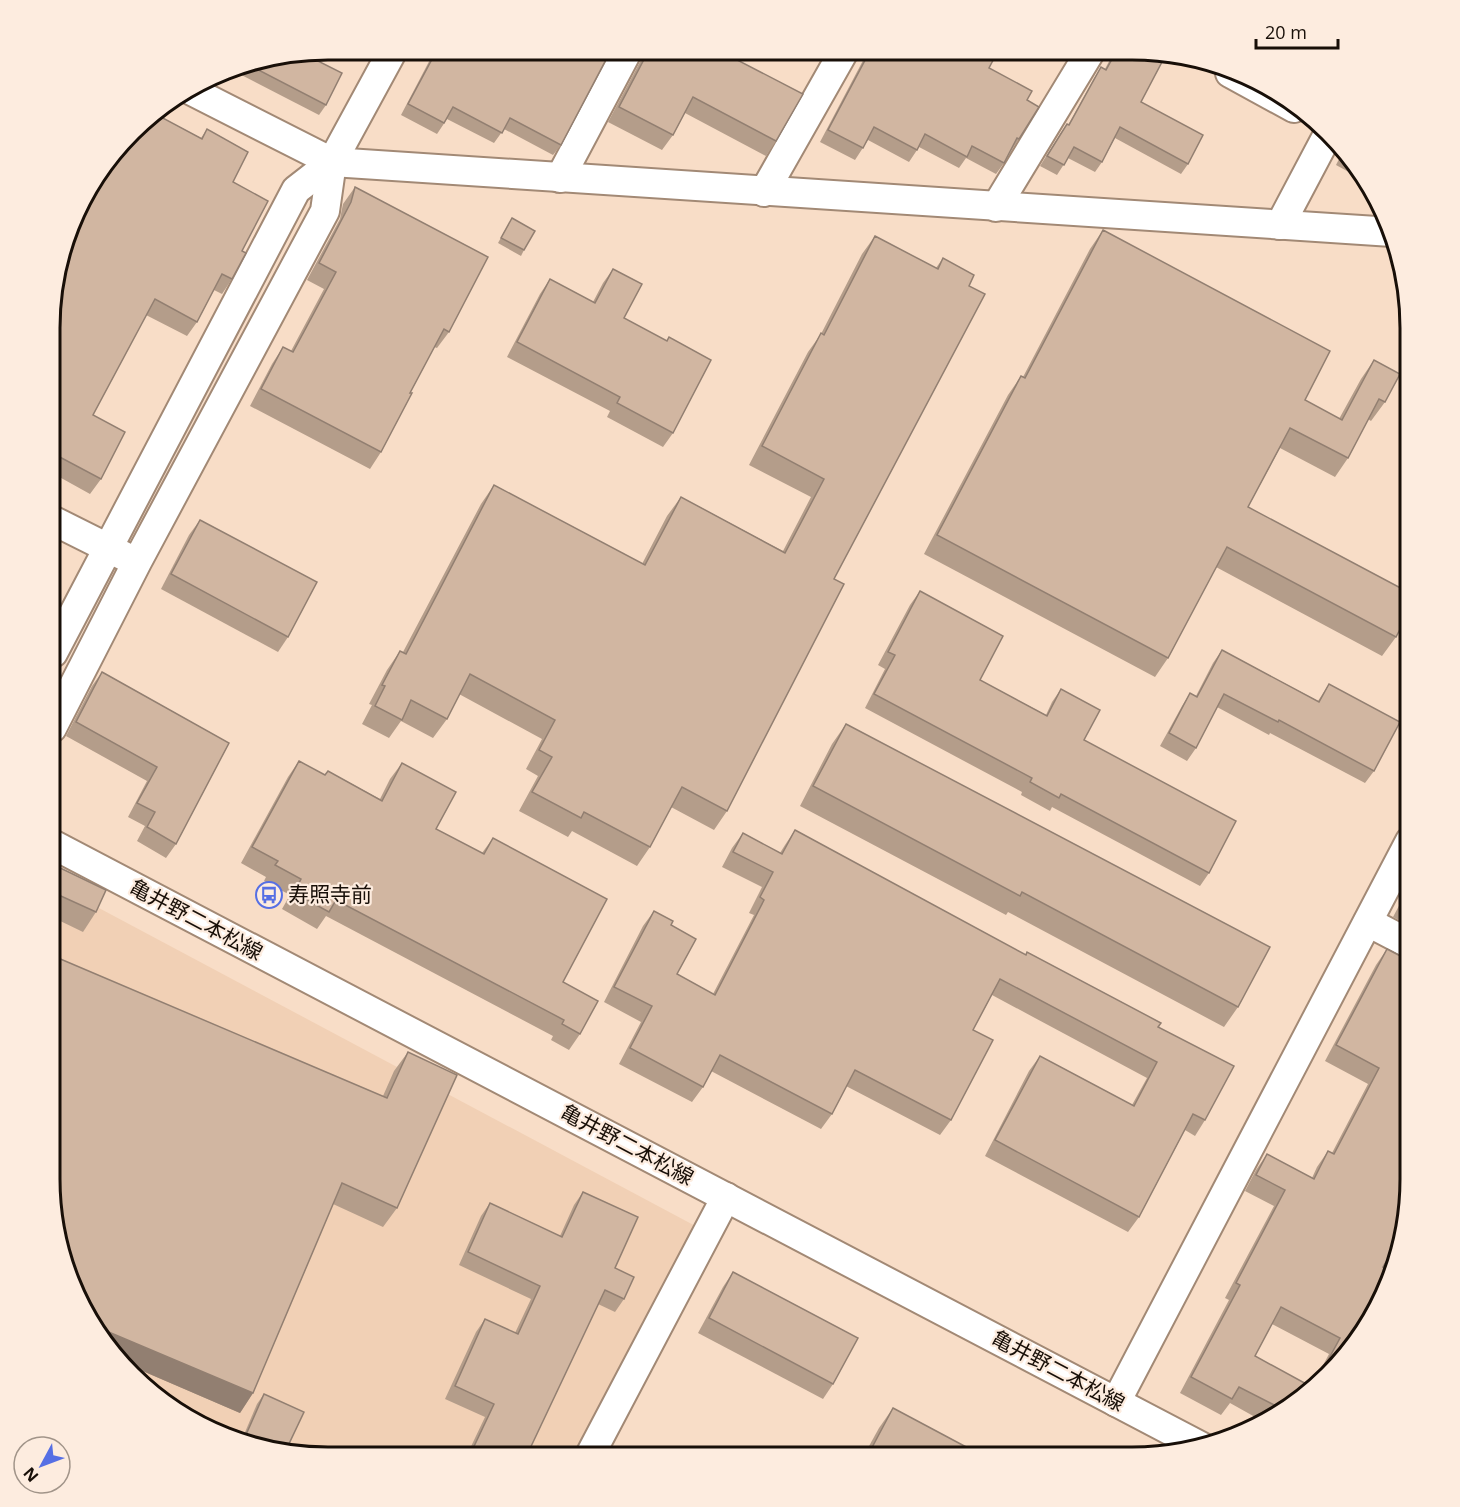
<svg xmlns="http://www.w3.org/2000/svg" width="1460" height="1507" font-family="'Open Sans','Noto Sans JP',sans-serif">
<rect width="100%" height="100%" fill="#f8ddc7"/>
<path fill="#f1d0b5" d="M52 883 701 1229 576 1457H310L189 1420 97 1334 50 1197Z"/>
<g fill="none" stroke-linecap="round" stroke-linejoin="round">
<defs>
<g id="minor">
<path d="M1230 73 1294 108"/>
<path d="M192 91 332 162 1392 232"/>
<path d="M560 178 628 50"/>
<path d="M764 192 844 51"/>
<path d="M996 207 1090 52"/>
<path d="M1280 225 1326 138"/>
<path d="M54 521 124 556"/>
<path d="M53 653 296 190 332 162"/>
<path d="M52 728 137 562 325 211 332 162 393 50"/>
<path d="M52 844 1202 1447"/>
<path d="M1368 922 1410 944"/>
<path d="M1116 1402 1410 841"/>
<path d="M589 1457 726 1197"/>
</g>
</defs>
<use href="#minor" stroke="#a28975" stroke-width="32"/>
<use href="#minor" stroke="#fff" stroke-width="28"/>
</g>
<g fill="#b49d8a">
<path d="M435 50H611L561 145 553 155 504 129 494 143 447 119 437 134 401 115Z"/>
<path d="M648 50 720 51 776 141 766 156 685 113 673 135 662 150 608 122 641 60Z"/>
<path d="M868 51H998L989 68 1027 100 1019 139 1011 151 1010 150 1004 163 996 174 966 158 959 168 919 147 909 162 868 140 855 160 820 142Z"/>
<path d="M1051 52H1067L1063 57Z"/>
<path d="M1114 52H1148L1141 102 1188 164 1181 174 1115 138 1102 162 1095 172 1068 158 1057 175 1040 166 1060 134 1067 124 1068 125 1094 78 1101 67 1105 69Z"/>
<path d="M304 54 326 105 319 115 230 69 238 64Z"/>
<path d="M157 115 201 138 207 129 233 182 242 251 232 279 222 294 214 290 197 322 187 336 146 315 93 415 101 479 90 494 54 474 55 274Z"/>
<path d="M1342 153 1363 173 1367 182 1336 165Z"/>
<path d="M355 187 449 332 437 348 434 347 410 393 381 452 370 469 250 406 272 364 283 347 291 351 324 289 307 280 340 219 343 204Z"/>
<path d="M512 218 524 250 521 256 498 243Z"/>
<path d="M1103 230 1305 400 1339 419 1361 379 1374 360 1385 402 1371 421 1368 419 1348 458 1335 477 1280 448 1248 507 1396 637 1382 656 1216 567 1168 658 1155 677 924 554 1008 395 1021 376 1023 377 1090 249Z"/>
<path d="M875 236 936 268 943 258 969 286 727 811 714 830 671 807 650 847 637 866 572 831 568 837 519 811 538 776 526 769 542 739 459 694 447 719 433 738 401 721 389 738 362 724 372 705 369 704 387 670 400 651 403 652 481 504 494 485 642 564 667 516 681 497 783 551 811 497 749 465 808 352 821 334 862 254Z"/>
<path d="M613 269 624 318 666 341 669 337 673 433 663 447 607 417 610 411 507 357 540 294 550 279 593 302 603 283Z"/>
<path d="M200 520 288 637 278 652 161 589 189 535Z"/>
<path d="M920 591 980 680 1046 715 1052 702 1061 689 1084 740 1209 873 1200 886 1052 807 1050 811 1021 795 1022 792 865 708 885 669 878 665 910 605Z"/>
<path d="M1222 650 1318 701 1329 684 1374 771 1365 783 1270 733 1269 735 1217 707 1196 748 1187 761 1160 746 1182 706 1190 693 1196 696 1213 663Z"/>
<path d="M102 672 229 743 176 844 166 858 137 841 145 826 128 817 147 781 66 736 92 686Z"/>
<path d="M846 724 1238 1007 1224 1027 1008 912 1006 915 800 806 832 744Z"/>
<path d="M299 761 325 775 328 771 380 799 390 779 402 763 436 829 482 853 493 838 563 982 580 1034 569 1050 551 1040 553 1036 326 916 317 929 282 909 290 895 264 881 266 877 241 863 288 777Z"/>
<path d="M795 830 1158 1027 1205 1120 1195 1136 1185 1130 1139 1217 1128 1232 985 1156 1029 1071 1040 1056 1132 1105 1147 1078 992 995 973 1030 951 1120 940 1135 846 1086 832 1114 821 1129 711 1071 703 1087 692 1102 619 1064 641 1022 604 1002 643 926 654 911 671 925 677 974 713 994 754 915 749 913 762 887 722 867 732 848 743 833 780 853 785 845Z"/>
<path d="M52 864 96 912 83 932 52 917Z"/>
<path d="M1410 885V926L1393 917Z"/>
<path d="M1387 949 1410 1197 1394 1248 1383 1267 1373 1318 1314 1382 1329 1354 1272 1324 1255 1356 1287 1410 1264 1422 1230 1403 1221 1415 1180 1393 1229 1300 1225 1298 1274 1206 1245 1191 1256 1170 1267 1154 1312 1178 1317 1167 1328 1151 1332 1153 1368 1084 1325 1061 1376 965Z"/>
<path d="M408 1052 397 1208 383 1227 333 1204 253 1393 240 1413 131 1366 97 1334 383 1096 394 1071Z"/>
<path d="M583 1192 615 1268 624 1299 615 1312 598 1304 526 1457H466L485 1417 445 1399 476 1332 485 1319 515 1333 531 1299 459 1265 481 1216 490 1203 560 1236 574 1205Z"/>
<path d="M733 1272 833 1384 823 1399 698 1333 723 1287Z"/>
<path d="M264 1394 286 1450 243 1437 257 1404Z"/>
<path d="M893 1408 985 1457H863L879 1428Z"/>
</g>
<path fill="#927f71" d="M92 1325 253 1393 240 1413 131 1366 97 1334Z"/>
<g fill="#d1b6a1" stroke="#927f71" stroke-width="1.5">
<path d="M437 50H611L561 145 510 118 502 133 453 107 444 123 408 104Z"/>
<path d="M649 50 720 51 803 94 776 141 693 97 673 135 619 107Z"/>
<path d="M870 51H998L989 68 1032 91 1027 100 1039 107 1019 139 1017 138 1004 163 972 146 967 157 925 134 917 150 874 127 863 148 828 130Z"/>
<path d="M1116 52H1148L1163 60 1141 102 1203 135 1188 164 1120 127 1102 162 1074 147 1064 165 1047 156 1067 124 1069 125 1101 67 1106 70Z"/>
<path d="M304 54 342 73 326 105 245 63Z"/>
<path d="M157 111 158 112 157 115 202 139 207 129 248 152 233 182 268 201 242 251 246 253 232 279 222 274 197 322 155 299 93 415 125 432 101 479 54 454 55 274 87 189 145 118Z"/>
<path d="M355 187 488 257 449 332 444 329 410 393H412L381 452 261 389 283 347 293 352 336 272 319 263 351 202Z"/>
<path d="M512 218 535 231 524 250 501 238Z"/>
<path d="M1103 230 1330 351 1305 400 1342 420 1374 360 1400 374 1385 402 1379 399 1348 458 1290 428 1248 507 1410 593V610L1396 637 1227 547 1168 658 937 535 1021 376 1025 378Z"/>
<path d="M875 236 938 269 943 258 974 275 969 286 985 294 834 579 844 584 727 811 682 787 650 847 584 812 581 818 532 792 552 757 539 750 555 720 470 674 447 719 411 700 402 720 375 706 385 686 382 685 400 651 406 654 494 485 645 565 681 497 785 553 824 479 762 446 821 333 824 335Z"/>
<path d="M613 269 642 284 624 318 667 341 669 337 711 360 673 433 617 403 620 397 517 342 550 279 595 303Z"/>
<path d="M200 520 317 582 288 637 171 574Z"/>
<path d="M920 591 1003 636 980 680 1047 716 1061 689 1100 710 1084 740 1236 821 1209 873 1061 794 1059 798 1030 782 1032 778 874 694 895 655 888 652Z"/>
<path d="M1222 650 1319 702 1329 684 1400 722 1374 771 1279 720 1278 722 1224 694 1196 748 1169 733 1190 693 1197 697Z"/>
<path d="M102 672 229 743 176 844 147 827 155 812 137 803 157 767 76 722Z"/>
<path d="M846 724 1270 947 1238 1007 1022 892 1020 896 813 786Z"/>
<path d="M299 761 325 775 328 771 382 801 402 763 456 792 436 829 484 854 493 838 607 899 563 982 598 1001 580 1034 562 1024 564 1020 336 900 329 912 294 893 301 879 275 865 278 861 252 847Z"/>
<path d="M795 830 1026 955 1027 952 1161 1023 1158 1027 1234 1066 1205 1120 1193 1114 1139 1217 995 1140 1040 1056 1134 1106 1157 1062 1000 979 973 1030 993 1040 951 1120 855 1070 832 1114 720 1055 703 1087 630 1048 652 1006 614 987 654 911 673 921 671 925 696 939 677 974 715 995 764 900 760 897 773 872 733 852 743 833 782 854Z"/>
<path d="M52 864 106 890 96 912 52 892Z"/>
<path d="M1410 890V905L1404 902Z"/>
<path d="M1387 949 1410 961V1197L1396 1244 1383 1267 1388 1269 1373 1318 1320 1375 1340 1338 1281 1307 1255 1356 1310 1386 1286 1411 1239 1387 1232 1399 1191 1377 1240 1285 1236 1283 1285 1190 1256 1175 1267 1154 1314 1179 1328 1151 1334 1154 1379 1068 1336 1045Z"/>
<path d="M51 955 387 1098 408 1052 457 1075 397 1208 342 1183 253 1393 92 1325 64 1269 50 1197Z"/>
<path d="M583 1192 638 1217 615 1268 634 1277 624 1299 605 1290 526 1457H469L494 1404 455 1386 485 1319 518 1334 540 1286 468 1252 490 1203 562 1237Z"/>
<path d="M733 1272 858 1338 833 1384 709 1318Z"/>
<path d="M264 1394 304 1412 286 1450 245 1437Z"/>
<path d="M893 1408 985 1457H867Z"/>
</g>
<defs>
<symbol id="bus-ring" viewBox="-11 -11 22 22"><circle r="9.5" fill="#fdecdf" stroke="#566fe4" stroke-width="1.5"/><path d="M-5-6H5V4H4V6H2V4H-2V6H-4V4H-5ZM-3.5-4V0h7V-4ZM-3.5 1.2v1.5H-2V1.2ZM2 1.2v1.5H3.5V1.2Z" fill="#566fe4"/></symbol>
</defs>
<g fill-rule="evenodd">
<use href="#bus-ring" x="254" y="880" width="30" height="30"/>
</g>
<g text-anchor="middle" stroke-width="4.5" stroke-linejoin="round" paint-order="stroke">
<g font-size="21" fill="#180f08" stroke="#fdecdf" text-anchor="start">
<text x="288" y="902">寿照寺前</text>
</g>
<g font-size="21" fill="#180f08" stroke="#fdecdf">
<text transform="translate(196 920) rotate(28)" y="7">亀井野二本松線</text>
<text transform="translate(627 1145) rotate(28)" y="7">亀井野二本松線</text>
<text transform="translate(1058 1371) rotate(28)" y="7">亀井野二本松線</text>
</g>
</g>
<path d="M0 0H1460V1507H0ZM328 60H1132A268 268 0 0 1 1400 328V1179A268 268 0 0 1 1132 1447H328A268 268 0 0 1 60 1179V328A268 268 0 0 1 328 60Z" fill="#fdecdf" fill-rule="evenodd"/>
<path fill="none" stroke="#180f08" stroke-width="3" d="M328 60H1132A268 268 0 0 1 1400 328V1179A268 268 0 0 1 1132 1447H328A268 268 0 0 1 60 1179V328A268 268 0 0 1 328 60Z"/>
<g transform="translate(42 1465) rotate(229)"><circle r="28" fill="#fdecdf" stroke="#a19489" stroke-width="1.5"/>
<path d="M0-4.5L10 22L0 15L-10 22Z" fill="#566fe4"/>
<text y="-9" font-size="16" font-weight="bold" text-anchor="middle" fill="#180f08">N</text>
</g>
<path d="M1256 39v9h82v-9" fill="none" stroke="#180f08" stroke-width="3"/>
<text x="1265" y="39" font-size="18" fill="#180f08" stroke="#fdecdf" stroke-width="4.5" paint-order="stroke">20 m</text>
</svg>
